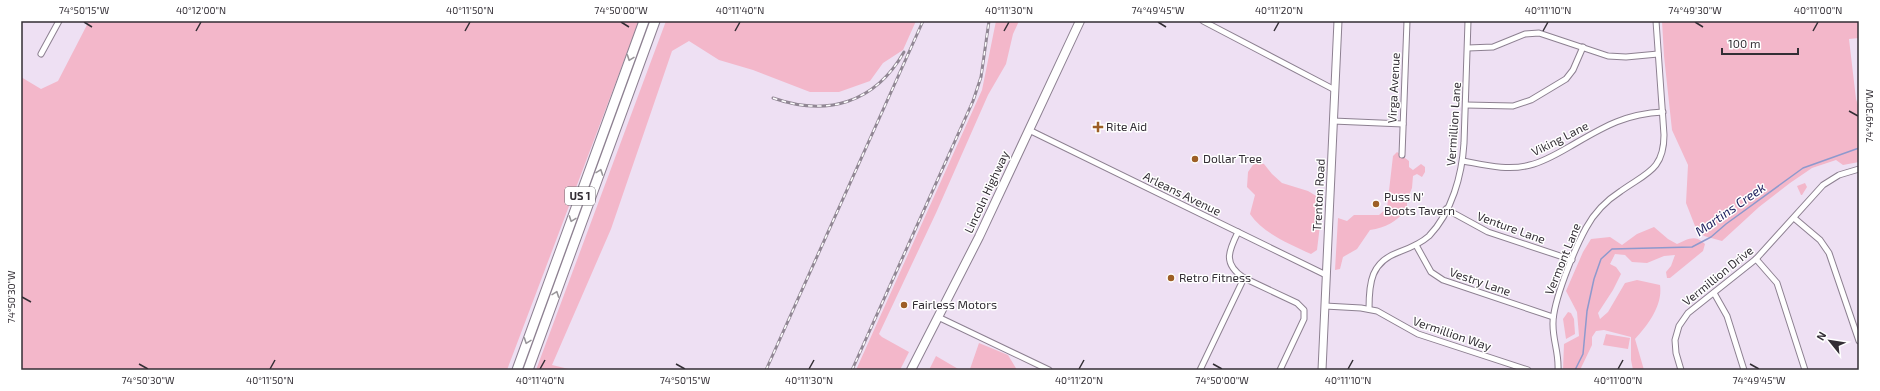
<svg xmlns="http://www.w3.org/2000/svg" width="1880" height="391" font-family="'Exo 2',sans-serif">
<rect width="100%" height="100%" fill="#eee0f3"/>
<g fill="#f3b7ca">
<path d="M89 21H639L507 370H21V77L41 89 58 81Z"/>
<path d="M666 21H916L903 50 883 63 870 81 839 92H810L753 70 719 60 689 41 672 51 611 229 552 365 573 370H536Z"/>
<path d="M996 21H1019L1013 34 1006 64 988 95 936 213 879 334 882 337 909 352 900 370H856L982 90Z"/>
<path d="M1662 21H1859V38L1849 39 1856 99 1859 108V162L1843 165 1836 160 1812 168 1790 183 1759 207 1722 241 1704 236 1695 226 1686 203 1688 165 1672 130 1664 56Z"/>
<path d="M1397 152 1409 161V167L1413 170 1421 164 1425 167V172L1422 177 1417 174 1413 176 1412 188 1407 200V210C1396 221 1386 228 1370 230L1357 249 1343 257 1340 269 1335 270 1338 218 1347 221 1354 215H1379L1387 208 1393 156Z"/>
<path d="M1255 162 1264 164 1272 174 1282 183 1308 191 1323 200 1317 250 1311 254C1289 244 1264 234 1250 214L1255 195 1247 187 1248 172Z"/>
<path d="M1805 183 1807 187 1802 195H1801L1797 186Z"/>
<path d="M1654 227 1668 239 1677 244C1688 239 1695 234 1705 244L1703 251 1670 278H1667L1666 272 1671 266 1675 255 1664 256 1647 263 1632 262 1625 255 1615 254 1610 264 1616 267 1621 274 1613 290 1598 313 1600 319 1608 312 1625 283 1637 280 1660 285C1663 305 1648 325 1635 339L1644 370H1633L1631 360V337L1604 330 1596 331 1592 337V345L1580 370H1563L1564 344 1579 336 1577 312 1566 291 1583 252 1591 239 1610 237 1622 245 1637 234Z"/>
<path d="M1568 312 1571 313 1574 319 1575 334 1566 339 1563 319Z"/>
<path d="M1606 334 1630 338 1628 349 1603 345Z"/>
<path d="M979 343 1008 355 1017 370H964L970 369Z"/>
<path d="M936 356 960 370H929Z"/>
</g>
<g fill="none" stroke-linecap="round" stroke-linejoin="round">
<path stroke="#8e99cd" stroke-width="1.5" d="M1575 370 1583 354 1587 311 1594 279 1601 259 1612 249 1692 247 1711 237 1726 224 1803 168 1859 148"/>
<defs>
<g id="street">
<path d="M1203 21 1335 90"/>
<path d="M1468 48 1493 47 1525 34 1539 33 1608 56 1626 57 1658 54"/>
<path d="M41 54 59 21"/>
<path d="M1466 105 1513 106 1531 100 1566 79 1573 70 1583 47"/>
<path d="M1333 121 1403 124"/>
<path d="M1029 130 1326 275"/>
<path d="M1402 155 1407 21"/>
<path d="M1463 161C1485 165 1508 171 1530 165 1543 162 1557 154 1569 147 1602 128 1623 114 1663 112"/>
<path d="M1446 209 1488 232 1572 260"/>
<path d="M1794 218 1820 240 1829 253 1859 341"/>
<path d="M1238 232C1228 252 1223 264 1244 278"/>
<path d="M1416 245 1431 272 1443 280 1553 317"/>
<path d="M1756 259 1777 283 1805 370"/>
<path d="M1714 293 1727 316 1744 370"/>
<path d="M1325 306 1361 308 1377 311 1418 334 1528 370"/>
<path d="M1369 309C1369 282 1371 262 1399 252 1410 248 1420 244 1429 236 1452 212 1462 175 1464 143L1468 21"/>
<path d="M938 317 1049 370"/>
<path d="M1200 370 1244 278 1297 303 1304 310V319L1280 370"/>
<path d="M1558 370C1559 353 1553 341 1553 325 1552 303 1575 248 1586 228 1594 213 1607 200 1621 191 1646 173 1664 170 1664 135L1656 21"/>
<path d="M1681 370 1676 353 1675 340 1679 326 1688 313 1756 259 1823 185 1839 175 1859 169"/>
</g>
<path id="secondary" d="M1322 370 1338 21"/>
<path id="primary" d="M911 370 979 237 1080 21"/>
<g id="highway">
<path d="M517 370 644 21"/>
<path d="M528 370 655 21"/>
</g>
</defs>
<use href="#street" stroke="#8d8091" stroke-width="7"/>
<use href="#secondary" stroke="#8d8091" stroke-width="9"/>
<use href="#primary" stroke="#8d8091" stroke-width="10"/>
<use href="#highway" stroke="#8d8091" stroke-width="11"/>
<use href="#street" stroke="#fff" stroke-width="5"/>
<use href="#secondary" stroke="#fff" stroke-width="7"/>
<use href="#primary" stroke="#fff" stroke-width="8"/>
<use href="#highway" stroke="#fff" stroke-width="9"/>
<defs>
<g id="rail">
<path d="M773 98C827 117 875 103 904 52"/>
<path d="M766 370 923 21"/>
<path d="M852 370 973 101 981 77 989 21"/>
</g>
</defs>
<use href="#rail" stroke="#918794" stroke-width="3"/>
<use href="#rail" stroke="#fff" stroke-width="1.5" stroke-dasharray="4.5" stroke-linecap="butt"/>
</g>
<defs><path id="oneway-chevron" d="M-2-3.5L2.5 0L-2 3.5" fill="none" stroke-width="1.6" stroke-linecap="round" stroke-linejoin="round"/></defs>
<g stroke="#99969a">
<use href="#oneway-chevron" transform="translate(630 58) rotate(110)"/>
<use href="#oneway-chevron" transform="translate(600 172) rotate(-70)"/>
<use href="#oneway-chevron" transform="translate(572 219) rotate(110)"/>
<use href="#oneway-chevron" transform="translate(556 294) rotate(-70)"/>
<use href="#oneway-chevron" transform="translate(527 341) rotate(110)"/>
</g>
<path fill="none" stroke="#332e35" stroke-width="1.5" d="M84 22 92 27M621 22 629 27M1158 22 1166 27M1695 22 1703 27M196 31 201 22M465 31 470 22M735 31 740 22M1004 31 1009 22M1274 31 1279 22M1543 31 1548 22M1813 31 1818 22M1849 111 1858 116M22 297 31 302M139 364 148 369M676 364 685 369M1213 364 1222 369M1750 364 1759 369M270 369 275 360M540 369 545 360M809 369 814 360M1079 369 1084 360M1348 369 1353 360M1618 369 1623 360"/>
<g fill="#9d5f25" stroke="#fff" stroke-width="1.5">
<path d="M1096 121h4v4h4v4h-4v4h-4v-4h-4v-4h4z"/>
<circle cx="1195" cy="159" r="4"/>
<circle cx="1376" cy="204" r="4"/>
<circle cx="1171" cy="278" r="4"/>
<circle cx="904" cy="305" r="4"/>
</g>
<g text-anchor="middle" stroke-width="3" stroke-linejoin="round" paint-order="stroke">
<rect fill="#fff" stroke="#706d72" stroke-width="1" x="565" y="187" width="30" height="18" rx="3"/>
<g font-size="11" font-weight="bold" fill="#332e35">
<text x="580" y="200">US 1</text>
</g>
<g font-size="12" fill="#332e35" stroke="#fff">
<text transform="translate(1394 88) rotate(-87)" y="4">Virga Avenue</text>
<text transform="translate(1454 124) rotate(-86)" y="4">Vermillion Lane</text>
<text transform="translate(1560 139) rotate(-27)" y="4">Viking Lane</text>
<text transform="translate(987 192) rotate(-65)" y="4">Lincoln Highway</text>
<text transform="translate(1182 194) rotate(26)" y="4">Arleans Avenue</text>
<text transform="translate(1319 195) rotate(-87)" y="4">Trenton Road</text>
<text transform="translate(1511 228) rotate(20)" y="4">Venture Lane</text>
<text transform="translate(1563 259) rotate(-68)" y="4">Vermont Lane</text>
<text transform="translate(1718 276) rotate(-39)" y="4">Vermillion Drive</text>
<text transform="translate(1480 282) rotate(19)" y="4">Vestry Lane</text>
<text transform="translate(1452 334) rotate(19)" y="4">Vermillion Way</text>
</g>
<g font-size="12" fill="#332e35" stroke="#fff" text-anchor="start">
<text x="1106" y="131">Rite Aid</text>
<text x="1203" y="163">Dollar Tree</text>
<text x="1384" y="201">Puss N'<tspan x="1384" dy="14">Boots Tavern</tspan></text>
<text x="1179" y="282">Retro Fitness</text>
<text x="912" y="309">Fairless Motors</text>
</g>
<g font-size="13" font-style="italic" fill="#1d1f5e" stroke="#fff">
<text transform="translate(1730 209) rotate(-35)" y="5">Martins Creek</text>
</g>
</g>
<rect width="1880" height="391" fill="none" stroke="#ffffff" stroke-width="44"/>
<g transform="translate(1830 341) rotate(300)" stroke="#ffffff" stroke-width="3" paint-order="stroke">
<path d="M0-3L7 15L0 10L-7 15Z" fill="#332e35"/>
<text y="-6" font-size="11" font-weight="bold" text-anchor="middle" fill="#332e35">N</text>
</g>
<path d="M1722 48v6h76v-6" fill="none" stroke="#332e35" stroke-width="2"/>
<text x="1728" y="48" font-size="12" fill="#332e35" stroke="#ffffff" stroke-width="3" paint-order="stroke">100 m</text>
<rect x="22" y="22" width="1836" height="347" fill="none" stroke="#332e35" stroke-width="1.5"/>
<g font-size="10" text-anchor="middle" fill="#332e35">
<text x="84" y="14">74°50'15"W</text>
<text x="201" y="14">40°12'00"N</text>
<text x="470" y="14">40°11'50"N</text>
<text x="621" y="14">74°50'00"W</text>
<text x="740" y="14">40°11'40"N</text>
<text x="1009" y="14">40°11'30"N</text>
<text x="1158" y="14">74°49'45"W</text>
<text x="1279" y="14">40°11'20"N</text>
<text x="1548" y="14">40°11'10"N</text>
<text x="1695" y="14">74°49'30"W</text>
<text x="1818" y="14">40°11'00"N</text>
<text transform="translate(1869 116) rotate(-90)" y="4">74°49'30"W</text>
<text transform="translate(11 297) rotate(-90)" y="4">74°50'30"W</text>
<text x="148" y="384">74°50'30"W</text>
<text x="270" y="384">40°11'50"N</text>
<text x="540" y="384">40°11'40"N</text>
<text x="685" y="384">74°50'15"W</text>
<text x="809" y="384">40°11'30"N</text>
<text x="1079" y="384">40°11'20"N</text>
<text x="1222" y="384">74°50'00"W</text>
<text x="1348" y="384">40°11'10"N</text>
<text x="1618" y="384">40°11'00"N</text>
<text x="1759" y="384">74°49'45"W</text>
</g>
</svg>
